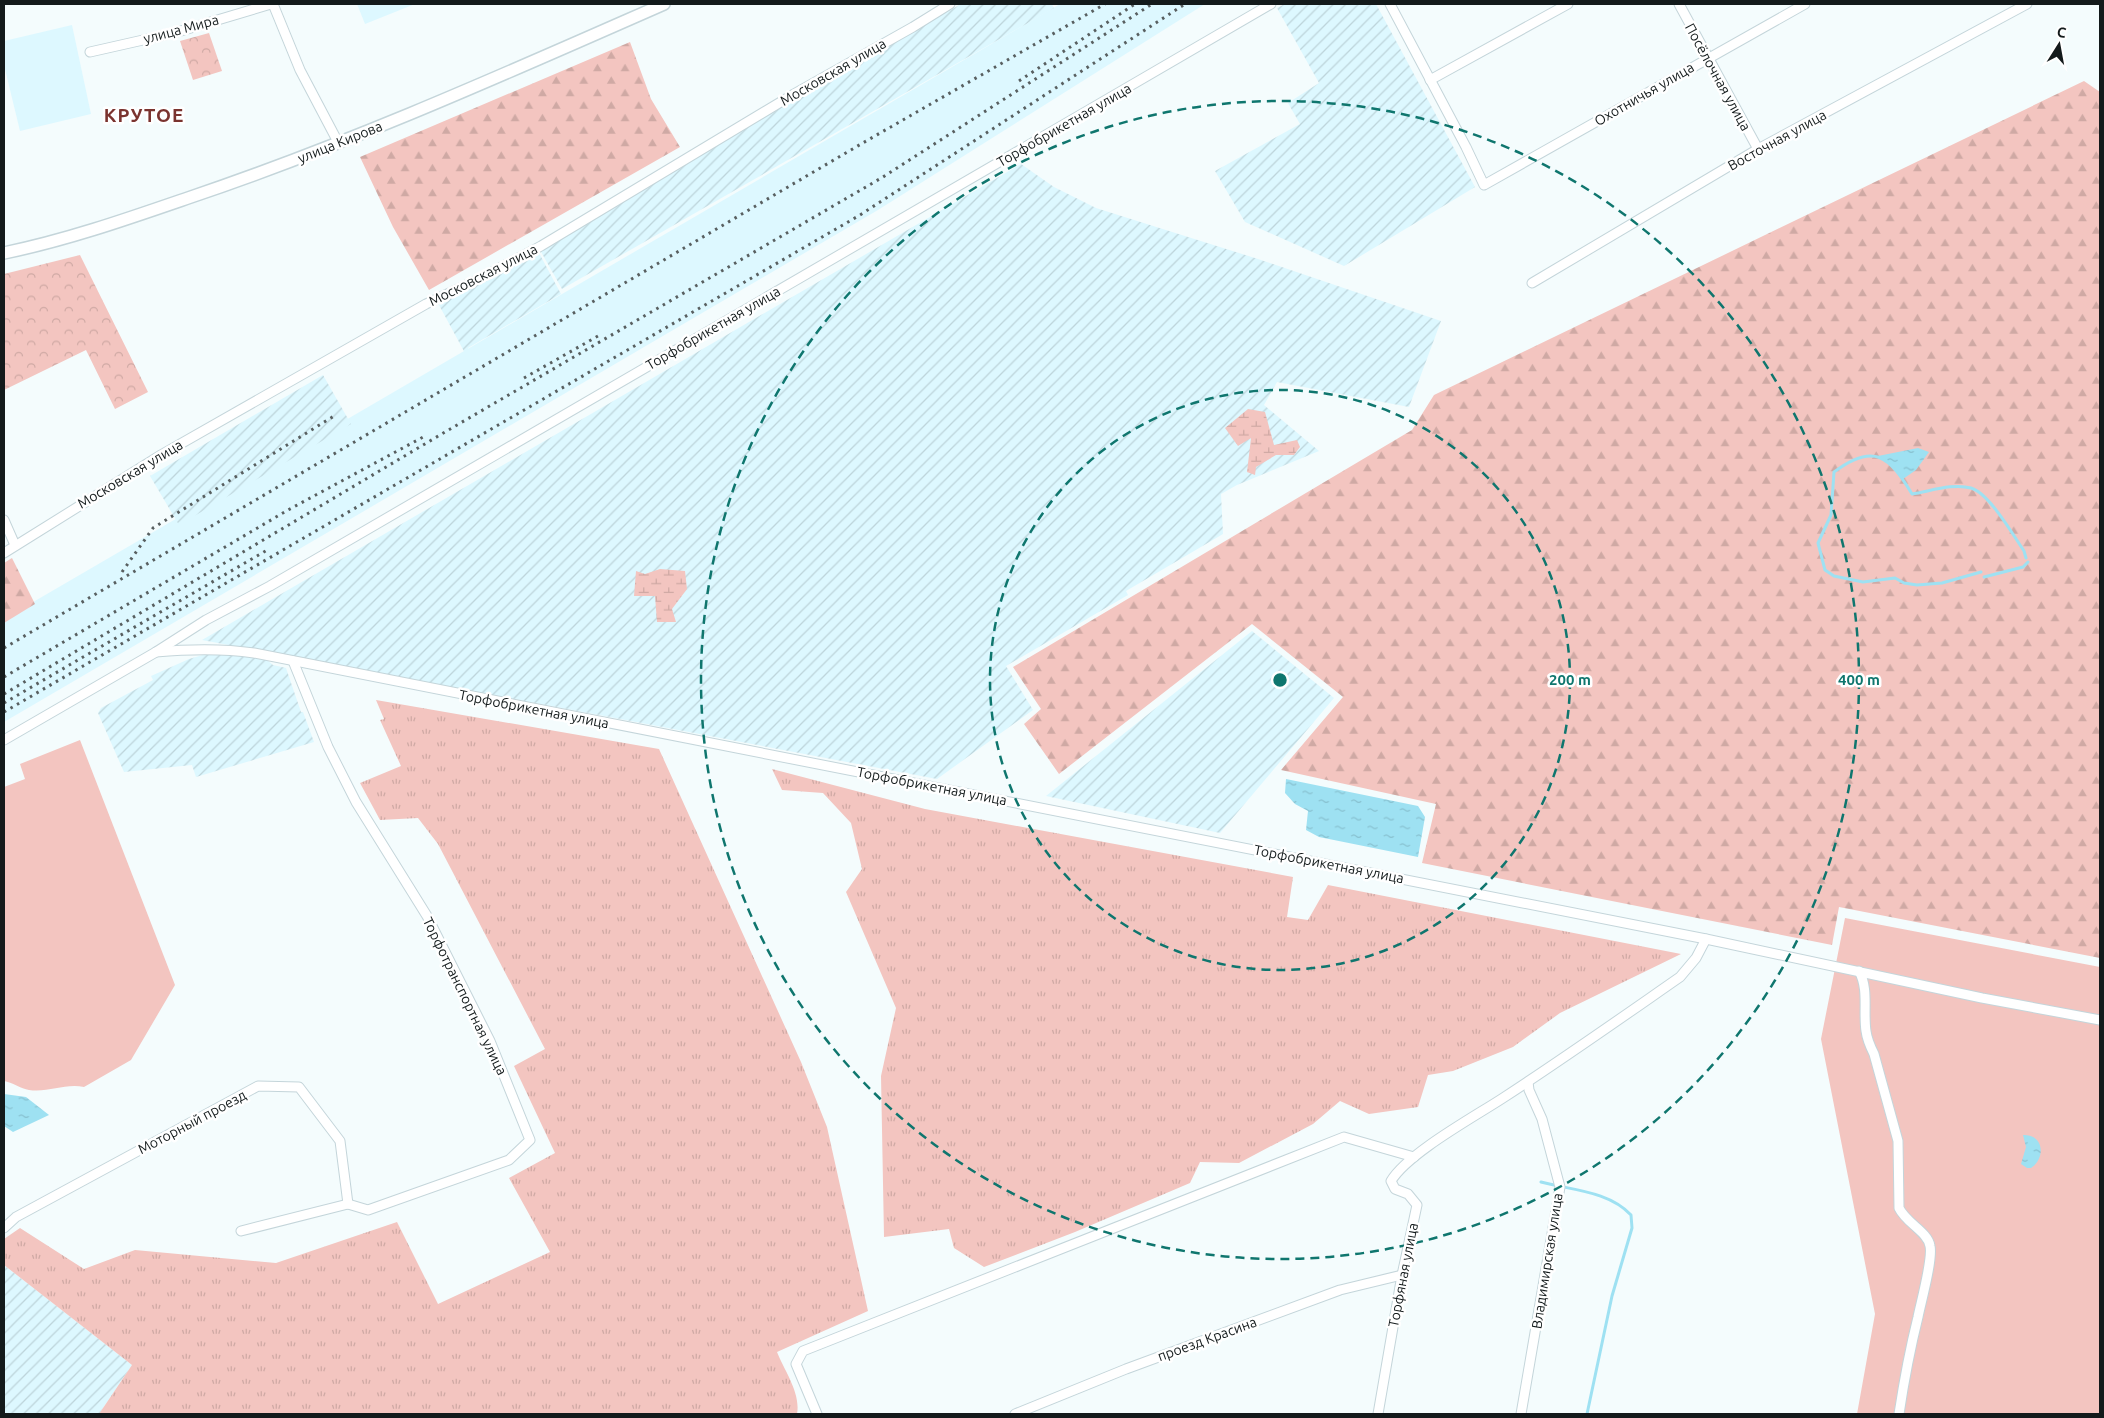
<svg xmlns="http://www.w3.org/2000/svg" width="2104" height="1418" font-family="Ubuntu,sans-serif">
<defs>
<pattern id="industrial-furrows" width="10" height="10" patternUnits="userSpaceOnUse" patternTransform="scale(1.25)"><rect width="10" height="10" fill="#ddf8ff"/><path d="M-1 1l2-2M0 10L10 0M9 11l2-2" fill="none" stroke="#bdd4da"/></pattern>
<pattern id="grass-tufts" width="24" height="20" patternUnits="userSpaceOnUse" patternTransform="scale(1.25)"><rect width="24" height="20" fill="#f3c5c0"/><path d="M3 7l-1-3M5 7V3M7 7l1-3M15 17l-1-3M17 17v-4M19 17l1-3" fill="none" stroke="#cfa9a4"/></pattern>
<pattern id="forest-firs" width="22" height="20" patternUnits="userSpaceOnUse" patternTransform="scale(1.25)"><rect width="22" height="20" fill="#f3c5c0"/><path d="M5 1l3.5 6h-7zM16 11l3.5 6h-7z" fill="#cfa9a4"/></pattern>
<pattern id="wetland-marsh" width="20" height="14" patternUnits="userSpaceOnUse" patternTransform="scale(1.25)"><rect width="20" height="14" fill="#f3c5c0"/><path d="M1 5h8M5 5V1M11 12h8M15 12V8" fill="none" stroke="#cfa9a4"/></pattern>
<pattern id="park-crowns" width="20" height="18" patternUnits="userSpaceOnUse" patternTransform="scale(1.25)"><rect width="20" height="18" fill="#f3c5c0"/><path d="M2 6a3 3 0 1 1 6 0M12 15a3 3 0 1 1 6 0" fill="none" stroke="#cfa9a4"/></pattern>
<pattern id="water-ripples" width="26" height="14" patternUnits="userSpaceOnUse" patternTransform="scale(1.25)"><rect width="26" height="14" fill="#9ee1f2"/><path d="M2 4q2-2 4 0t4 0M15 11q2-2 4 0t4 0" fill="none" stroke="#87c0cf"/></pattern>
</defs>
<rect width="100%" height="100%" fill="#f4fcfd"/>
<g fill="#ddf8ff">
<path d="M357 4H415L365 24Z"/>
<path d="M1060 4H1205L878 210 4 722V619Z"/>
<path d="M72 25 91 114 20 131 4 65V41Z"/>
</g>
<g fill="url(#industrial-furrows)">
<path d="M961 4H1052L1054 8 562 289 540 250 728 138Z"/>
<path d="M1285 4H1376L1475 187 1344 266 1245 222 1215 171 1300 124 1288 103 1319 83 1277 8Z"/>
<path d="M1021 164 1054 187 1096 208 1258 259 1441 321 1409 407 1277 382 1264 405 1319 451 1237 485 1221 494 1223 534 1126 591 1128 595 1006 666 1033 710 937 779 202 640Z"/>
<path d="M538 251 561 294 468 348 470 353 466 355 439 305Z"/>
<path d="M323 375 351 424 179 525 150 476Z"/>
<path d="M1252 631 1334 698 1220 833 1046 796Z"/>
<path d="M213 652 267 660 273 665 286 668 301 712H303L314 742 196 777 192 765 124 772 98 713 101 708 153 680 151 676 189 659Z"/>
<path d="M4 1265 132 1365 99 1414H4Z"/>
</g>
<g fill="url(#grass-tufts)">
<path d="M376 700 659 749 801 1062 827 1127 868 1311 777 1352C784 1370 801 1393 797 1414H99L132 1365 4 1265V1239L20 1228 84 1269 135 1250 276 1263 397 1222 438 1304 550 1252 509 1178 555 1153 514 1066 545 1049 438 844 418 818 380 820 360 783 401 766 380 720 384 719Z"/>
<path d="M772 769 925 809 1293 877 1287 917 1308 920 1328 885 1681 954 1560 1013 1513 1047 1453 1071 1428 1075 1418 1107 1369 1114 1340 1101 1313 1124 1239 1163 1200 1162 1190 1183 1075 1232 984 1267 954 1248 949 1229 884 1237 881 1076 896 1008 846 892 862 869 851 823 823 793 782 790Z"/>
</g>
<g fill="url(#forest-firs)">
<path d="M630 42 651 99 680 147 429 290 393 227 360 157Z"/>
<path d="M2084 81 2100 92V958L1839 907 1832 945 1422 863 1436 804 1281 770 1343 697 1252 624 1059 774 1024 724 1041 709 1013 667 1412 430 1434 395Z"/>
<path d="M12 558 35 604 4 623V563Z"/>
</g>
<g fill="url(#wetland-marsh)">
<path d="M1248 409 1265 412 1274 445 1297 440 1300 447 1294 455H1276L1256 467 1255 475 1247 472 1251 438 1238 446 1225 428Z"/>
<path d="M660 569 685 571 687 589 672 609 676 622H657L655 596H634L636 571 645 574Z"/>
</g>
<g fill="url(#park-crowns)">
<path d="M209 33 222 71 193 80 180 41Z"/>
<path d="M80 255 148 392 115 409 86 350 4 390V274Z"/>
</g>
<g fill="#f3c5c0">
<path d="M80 740 175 985 131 1060 84 1087C65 1083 48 1093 29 1090 21 1089 12 1082 4 1081V787L25 779 20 764Z"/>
<path d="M1845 918 2100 967V1414H1857L1875 1314 1821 1039Z"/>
</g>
<g fill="url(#water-ripples)">
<path d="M1918 448 1929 452 1916 470 1903 479 1891 464 1878 456Z"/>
<path d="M1286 779 1418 806 1425 817 1418 857 1319 837 1306 830 1308 811 1295 804 1285 793Z"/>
<path d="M4 1094 26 1097 49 1115 13 1132 4 1126Z"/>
<path d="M2023 1135C2044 1134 2046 1158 2031 1168H2027L2021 1164 2026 1147Z"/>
</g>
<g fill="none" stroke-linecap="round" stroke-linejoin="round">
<g stroke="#9ee1f2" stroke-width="3">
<path d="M1981 572 1942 583 1917 585 1904 583 1895 578 1863 582 1834 576 1825 570 1818 543 1831 515 1834 472C1874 442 1889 456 1912 494 1931 491 1953 483 1971 488 1989 493 2013 535 2024 551L2026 558"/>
<path d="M1984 577 2023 567 2028 562"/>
<path d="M1541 1182C1571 1190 1609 1191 1631 1215L1632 1228 1612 1296 1587 1414"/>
</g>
<defs>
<g id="street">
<path d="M273 4 300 70 339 144"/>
<path d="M1390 4 1466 147 1484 185 1805 4"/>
<path d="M1679 4 1758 149"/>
<path d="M90 52 174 33 271 4"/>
<path d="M1430 80 1568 4"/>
<path d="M1532 283 1758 149 2027 4"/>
<path d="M4 520 15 545"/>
<path d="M4 553 161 455 426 304 477 280 541 246 794 94 913 27 950 4"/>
<path d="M156 652C190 649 220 648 254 653L1706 939 1982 998 2100 1020"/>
<path d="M4 740 156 652 206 620 270 586 1271 4"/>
<path d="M1859 971C1869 989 1863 1011 1866 1031 1867 1039 1870 1046 1874 1054L1898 1141 1899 1208C1906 1223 1928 1232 1930 1246 1933 1259 1921 1302 1918 1317 1910 1349 1904 1381 1899 1414"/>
<path d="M4 1228 16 1217 258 1086 299 1087 340 1141 348 1204"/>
<path d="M241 1231 348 1204 368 1210 509 1160 530 1140 490 1041 427 916 356 802 328 747 293 661"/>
<path d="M817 1414 796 1364 803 1351 1344 1137 1414 1157"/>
<path d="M1015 1414 1126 1369 1340 1290 1402 1275"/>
<path d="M1378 1414 1402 1275 1417 1205 1408 1194 1395 1189 1391 1181C1408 1153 1474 1117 1503 1098 1563 1059 1621 1018 1680 977L1696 958 1706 939"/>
<path d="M1521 1414 1560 1187 1542 1119 1529 1090 1528 1082"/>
</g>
<path id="secondary" d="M4 253C67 240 127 219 188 198 351 143 507 73 664 4"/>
</defs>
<use href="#street" stroke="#c4d5da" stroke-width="11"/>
<use href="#secondary" stroke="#c4d5da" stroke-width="14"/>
<use href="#street" stroke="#fff" stroke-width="9"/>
<use href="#secondary" stroke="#fff" stroke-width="11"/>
<g stroke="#585f60" stroke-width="3" stroke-dasharray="2.5 5" stroke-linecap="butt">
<path d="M1019 81 1135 4"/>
<path d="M524 378 598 336"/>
<path d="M122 572 153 528 334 416"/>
<path d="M4 648 861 144 1105 4"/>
<path d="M4 677 288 510 425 436"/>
<path d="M4 694 445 432 883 177 1152 4"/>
<path d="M4 703 269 549"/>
<path d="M4 712 860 215 1185 4"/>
</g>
</g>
<g fill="none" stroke="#0f766e" stroke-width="2.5" stroke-dasharray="9 6">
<circle cx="1280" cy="680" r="290"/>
<circle cx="1280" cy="680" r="579"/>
</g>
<g text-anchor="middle" stroke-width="5" stroke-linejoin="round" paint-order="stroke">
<g font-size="14" fill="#131a1b" stroke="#fff">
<text transform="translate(181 29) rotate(-15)" y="5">улица Мира</text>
<text transform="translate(833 72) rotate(-30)" y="5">Московская улица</text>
<text transform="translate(1718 77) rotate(61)" y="5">Посёлочная улица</text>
<text transform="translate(1644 94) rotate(-30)" y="5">Охотничья улица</text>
<text transform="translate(1064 125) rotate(-30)" y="5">Торфобрикетная улица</text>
<text transform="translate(1777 140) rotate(-29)" y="5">Восточная улица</text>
<text transform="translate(340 142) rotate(-22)" y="5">улица Кирова</text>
<text transform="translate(483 275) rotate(-27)" y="5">Московская улица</text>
<text transform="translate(713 328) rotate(-30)" y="5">Торфобрикетная улица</text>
<text transform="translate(130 474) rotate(-31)" y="5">Московская улица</text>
<text transform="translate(534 709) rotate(11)" y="5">Торфобрикетная улица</text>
<text transform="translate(932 786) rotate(11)" y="5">Торфобрикетная улица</text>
<text transform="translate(1329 864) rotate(11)" y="5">Торфобрикетная улица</text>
<text transform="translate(465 996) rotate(64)" y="5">Торфотранспортная улица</text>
<text transform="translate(192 1122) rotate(-28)" y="5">Моторный проезд</text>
<text transform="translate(1547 1261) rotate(-81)" y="5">Владимирская улица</text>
<text transform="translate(1403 1275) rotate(-79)" y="5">Торфяная улица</text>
<text transform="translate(1207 1339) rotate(-20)" y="5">проезд Красина</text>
</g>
<g font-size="19" font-weight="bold" letter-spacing="1" fill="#7a332f" stroke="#fff">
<text x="144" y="122">КРУТОЕ</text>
</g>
</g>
<circle cx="1280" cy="680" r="8" fill="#0f766e" stroke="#fff" stroke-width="2.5"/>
<g font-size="15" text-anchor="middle" font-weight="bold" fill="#0f766e" stroke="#fff" stroke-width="5" stroke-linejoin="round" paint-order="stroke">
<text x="1570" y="685">200 m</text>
<text x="1859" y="685">400 m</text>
</g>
<rect width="2104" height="1418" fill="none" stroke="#131a1b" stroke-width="10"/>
<g transform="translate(2059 45) rotate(11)" stroke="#ffffff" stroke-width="4" paint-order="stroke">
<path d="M0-4L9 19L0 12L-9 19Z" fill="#131a1b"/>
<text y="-8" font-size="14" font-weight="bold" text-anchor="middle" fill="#131a1b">С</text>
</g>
</svg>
